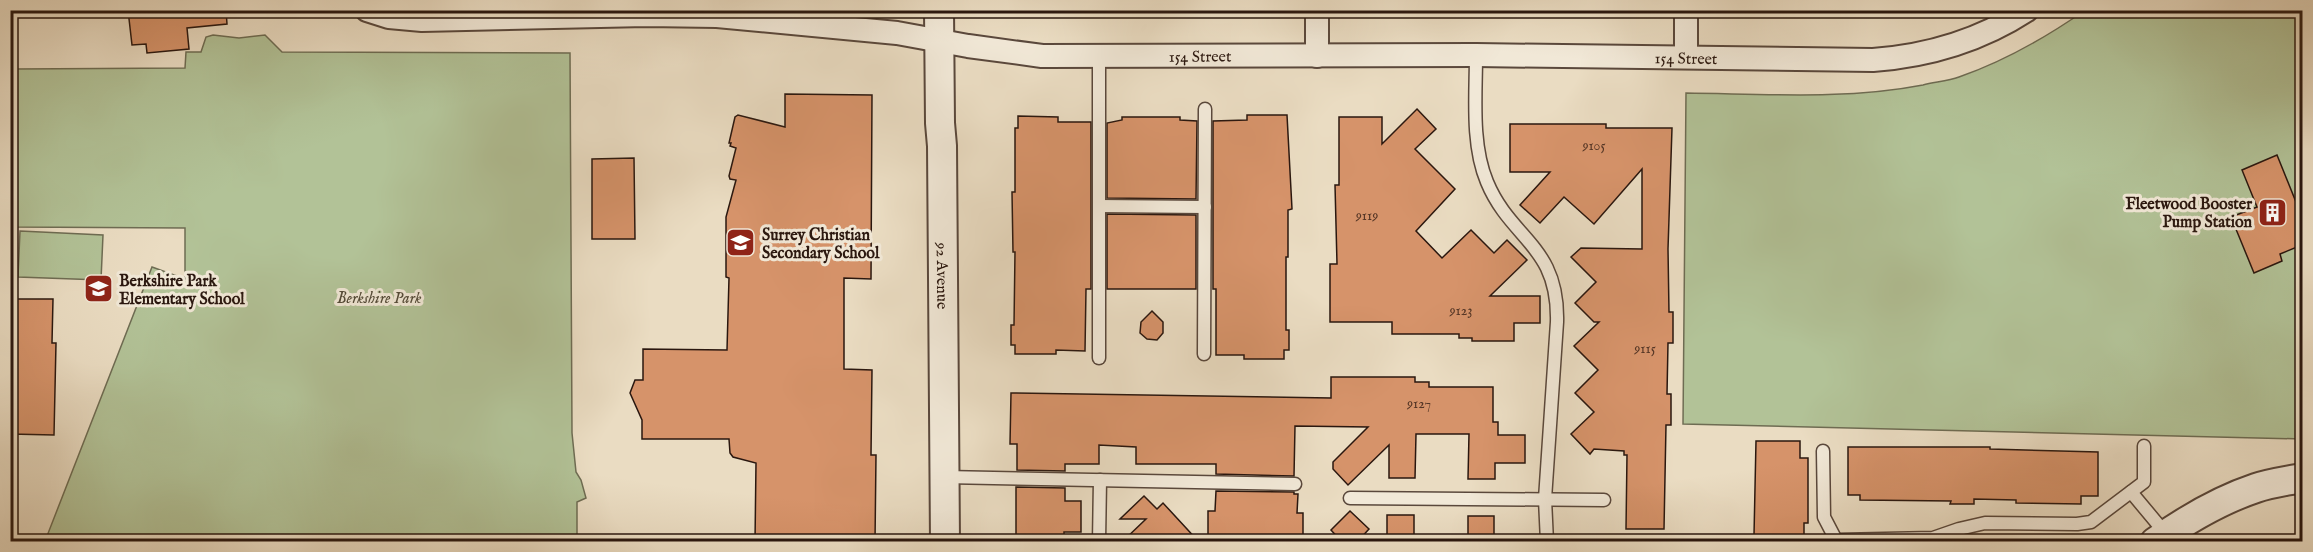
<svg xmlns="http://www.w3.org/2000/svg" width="2313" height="552" font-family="'IM FELL English',serif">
<rect width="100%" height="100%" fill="#eadcc2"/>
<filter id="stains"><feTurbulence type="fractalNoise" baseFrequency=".00333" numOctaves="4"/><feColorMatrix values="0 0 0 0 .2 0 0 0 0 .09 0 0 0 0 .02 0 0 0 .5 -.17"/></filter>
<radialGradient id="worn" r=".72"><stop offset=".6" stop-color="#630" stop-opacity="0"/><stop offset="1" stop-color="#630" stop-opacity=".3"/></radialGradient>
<g fill="#b2c297" stroke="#6e6c53" stroke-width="1.5">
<path d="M2084 11H2302V439L1683 424 1686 93C1765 94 1846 100 1923 85 1935 82 1948 81 1959 77 2005 61 2045 38 2084 11Z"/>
<path d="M213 35 239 38 265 35 282 52 570 53 572 433 576 472 581 480 586 498 577 502V541L60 542 47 536 152 267 185 279V228L14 227 15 69 185 68 186 52H201L206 37Z"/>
<path d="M20 231 103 235 101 280 18 277Z"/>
</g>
<g fill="#d6936a" stroke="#2a170f" stroke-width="1.5">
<path d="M128 10H226L227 24 187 28 189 49 147 53 146 44 132 45Z"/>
<path d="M785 94 872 95 871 279 844 278V369L872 370 871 455H876L875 542H755L756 463 733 457 730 453 729 439H642V420L630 393 635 380H643V349L727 350 729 278 726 277V217L736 180 730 179 729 176 736 148 730 146 731 143H729L735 117 738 115 785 127Z"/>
<path d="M1417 109 1436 129 1415 149 1455 189 1416 231 1442 258 1471 230 1494 253 1507 240 1527 260 1490 296H1540V323H1514V341H1472V338H1459V334H1392V322H1330V264H1337L1335 185H1339V117H1382V144Z"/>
<path d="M1247 115H1287L1292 209 1288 210V257H1286V330H1289V350H1284V359H1244V355H1216V289H1213V121L1247 120Z"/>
<path d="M1018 116 1058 117V122H1091V289H1086L1085 351 1056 350V354H1015V345H1011V325H1014L1015 252H1013L1012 192H1015V128H1018Z"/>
<path d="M1122 117H1180V120L1197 121 1196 199 1107 198V123L1122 120Z"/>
<path d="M1510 124H1606V128H1672L1668 249 1669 312H1673V343H1668L1667 394H1671V425H1666L1664 529H1626L1627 455H1624V451L1594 449 1590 454 1571 434 1594 412 1575 393 1598 370 1574 346 1599 322H1594L1575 303 1596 282 1571 257 1581 248 1642 249V169L1594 224 1564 197 1540 223 1520 205 1550 172H1510Z"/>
<path d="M2277 155 2302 217V245L2280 254 2282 261 2254 273 2231 217 2257 207 2242 170Z"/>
<path d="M634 158 635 239H592V159Z"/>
<path d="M1107 214 1196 215V289H1107Z"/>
<path d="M10 299H53L52 343H56L54 435 10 434Z"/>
<path d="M1152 311 1163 322V333L1157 340 1147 339 1140 333 1141 322Z"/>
<path d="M1331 377H1415V382H1429V387H1493V422H1498V435H1525V463H1495V479H1468L1469 434H1416L1415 478H1389V445L1348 485 1333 469V462L1368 427 1295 426 1294 476 1216 474V464H1136V447L1099 445V464H1065V471L1017 470V444H1010L1011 393 1331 398Z"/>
<path d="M1756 441H1800V458H1808V523H1804V535H1754Z"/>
<path d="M1848 447H1990V449L2098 452V496H2081V504L2016 503V500L1974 499V504H1950L1951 501 1860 500V495H1848Z"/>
<path d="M1016 487 1065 488V501H1081V532H1064V542H1016Z"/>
<path d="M1216 491 1294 492V494H1298L1297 513H1303V542H1208V511H1215Z"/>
<path d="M1144 496 1157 509 1163 503 1199 542H1122L1146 519H1120Z"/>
<path d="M1350 511 1369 529 1357 542H1342L1331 530Z"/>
<rect x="1387" y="515" width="27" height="27"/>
<rect x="1468" y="516" width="26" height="26"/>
</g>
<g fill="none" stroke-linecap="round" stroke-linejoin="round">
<defs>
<g id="service">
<path d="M1476 55C1476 95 1471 144 1487 182 1511 240 1559 245 1557 322L1545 499 1547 542"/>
<path d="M1099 56V358"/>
<path d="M1099 206 1205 207"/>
<path d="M1204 354 1205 109"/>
<path d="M1823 451 1824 517 1837 542"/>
<path d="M945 477 1295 484"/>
<path d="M2131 492 2166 534"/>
<path d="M1350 498 1604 500"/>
<path d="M1837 540 1933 538 1959 529 1985 523 2077 524 2091 522 2144 482V446"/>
<path d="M1099 542 1100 480"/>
</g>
<g id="minor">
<path id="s1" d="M367 10 389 17 422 20 646 15 717 16 897 33 968 46 1042 56 1476 55 1873 60C1927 56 1981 40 2027 10"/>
<path d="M1317 10V56"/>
<path d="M1686 57V10"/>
</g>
<g id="tertiary">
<path id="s2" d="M939 10 940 123 942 146 945 542"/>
<path d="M2155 542C2186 520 2220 500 2256 488 2271 483 2287 481 2302 478"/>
</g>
</defs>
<use href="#service" stroke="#5a483c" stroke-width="15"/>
<use href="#minor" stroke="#5a483c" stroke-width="26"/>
<use href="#tertiary" stroke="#5a483c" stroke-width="32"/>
<use href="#service" stroke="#f1e8d7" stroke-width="12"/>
<use href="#minor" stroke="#f1e8d7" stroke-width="22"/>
<use href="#tertiary" stroke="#f1e8d7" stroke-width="28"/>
</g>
<defs>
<symbol id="building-square" viewBox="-11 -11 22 22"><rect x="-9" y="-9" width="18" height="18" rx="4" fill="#8f2418" stroke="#f1e8d7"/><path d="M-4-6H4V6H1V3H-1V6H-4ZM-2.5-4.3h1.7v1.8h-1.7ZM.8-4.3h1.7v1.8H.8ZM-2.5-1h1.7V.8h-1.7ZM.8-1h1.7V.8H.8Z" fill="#fff"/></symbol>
<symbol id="school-square" viewBox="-11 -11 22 22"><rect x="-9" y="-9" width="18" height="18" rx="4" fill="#8f2418" stroke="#f1e8d7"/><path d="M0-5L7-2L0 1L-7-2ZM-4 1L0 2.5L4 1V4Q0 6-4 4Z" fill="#fff"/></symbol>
</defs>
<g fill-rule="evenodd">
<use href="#building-square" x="2256" y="196" width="33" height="33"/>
<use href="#school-square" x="724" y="226" width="33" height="33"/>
<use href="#school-square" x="82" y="272" width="33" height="33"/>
</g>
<g text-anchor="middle" stroke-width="6" stroke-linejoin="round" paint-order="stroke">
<g font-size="14" fill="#553626">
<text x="1594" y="150">9105</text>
<text x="1367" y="220">9119</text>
<text x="1461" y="315">9123</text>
<text x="1645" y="353">9115</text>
<text x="1419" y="408">9127</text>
</g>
<g font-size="16" fill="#2a170f" stroke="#f1e8d7">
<text dy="6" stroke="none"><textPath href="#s1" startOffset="837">154 Street</textPath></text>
<text dy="6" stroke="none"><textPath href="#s1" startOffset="1323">154 Street</textPath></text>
<text dy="6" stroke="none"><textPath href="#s2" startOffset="266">92 Avenue</textPath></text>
</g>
<g font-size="16" font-weight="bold" fill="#2a170f" stroke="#f1e8d7" text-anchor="start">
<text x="2252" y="209" text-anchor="end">Fleetwood Booster<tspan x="2252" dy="18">Pump Station</tspan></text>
<text x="762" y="240">Surrey Christian<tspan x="762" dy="18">Secondary School</tspan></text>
<text x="119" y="286">Berkshire Park<tspan x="119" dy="18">Elementary School</tspan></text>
</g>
<g font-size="16" font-style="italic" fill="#534a38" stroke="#f1e8d7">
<text x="379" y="303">Berkshire Park</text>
</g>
</g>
<rect width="2313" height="552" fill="none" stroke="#eadcc2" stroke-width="36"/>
<rect x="12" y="12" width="2289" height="528" fill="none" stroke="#2a170f" stroke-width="3"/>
<rect x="18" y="18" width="2277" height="516" fill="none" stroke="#2a170f" stroke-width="1.5"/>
<rect width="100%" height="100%" filter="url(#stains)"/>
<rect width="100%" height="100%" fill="url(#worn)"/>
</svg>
